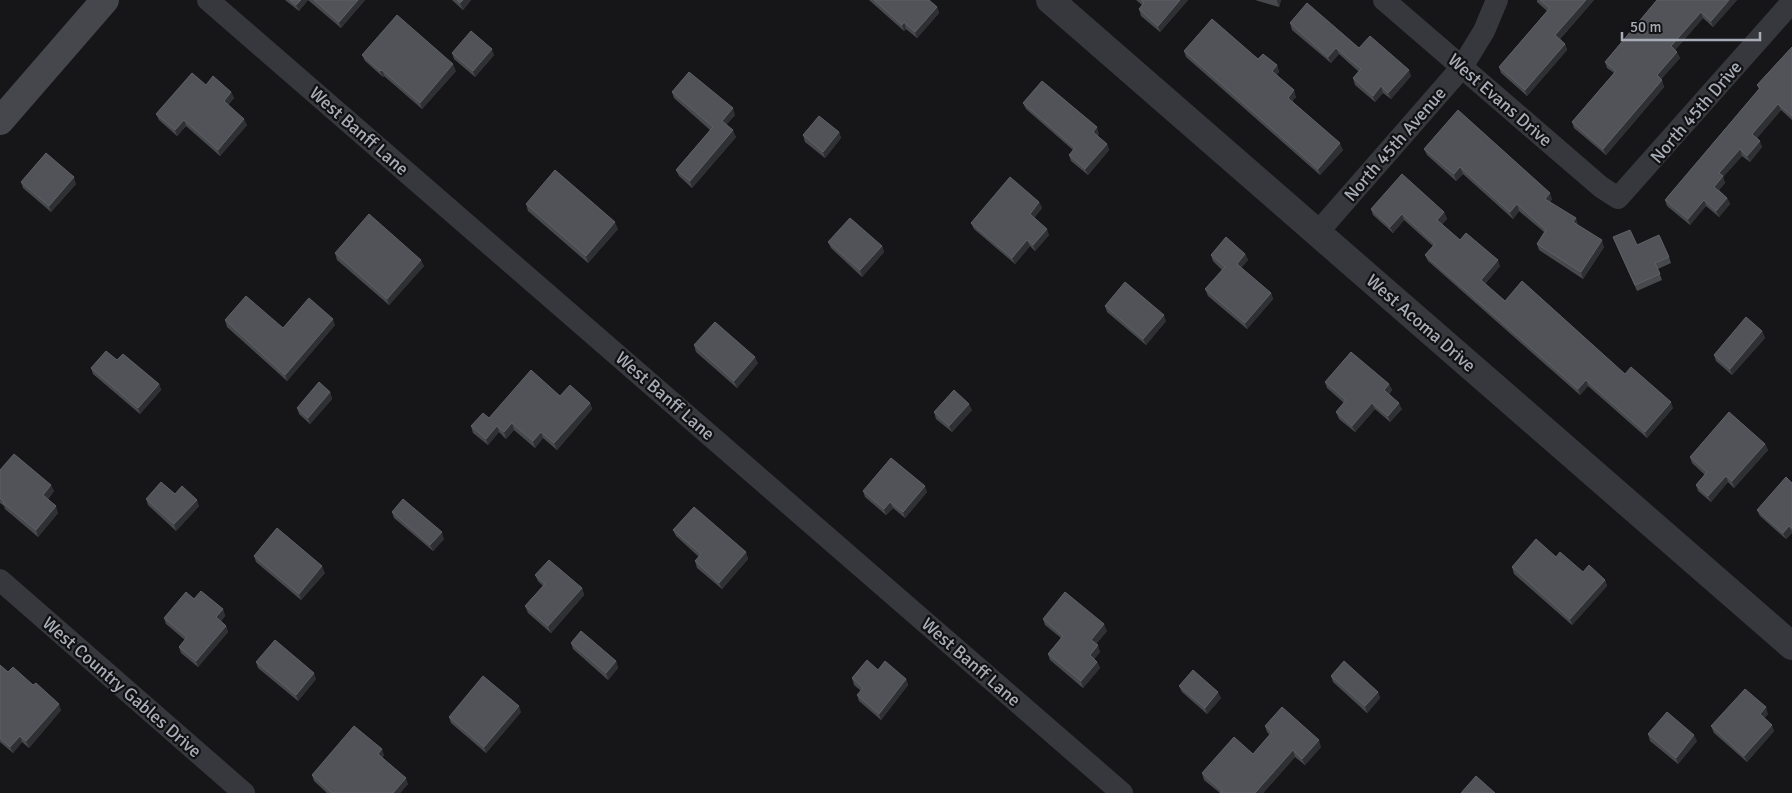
<svg xmlns="http://www.w3.org/2000/svg" width="1792" height="793" font-family="Signika,sans-serif">
<rect width="100%" height="100%" fill="#161618"/>
<g fill="none" stroke-linecap="round" stroke-linejoin="round">
<g stroke="#37383d" stroke-width="22">
<path d="M208 0 1122 793"/>
<path d="M1384 0 1601 187 1618 198 1792 2"/>
<path d="M1318 232 1462 67 1484 31 1497 0"/>
<path d="M0 580 244 793"/>
</g>
<path stroke="#37383d" stroke-width="28" d="M1050 0 1792 646"/>
<path stroke="#45474d" stroke-width="28" d="M0 121 105 0"/>
</g>
<g fill="#47494d">
<path d="M285 0H365L341 28 308 0 299 11Z"/>
<path d="M452 0H471L463 10Z"/>
<path d="M869 0H929L937 7 939 13 917 38 906 29 904 31Z"/>
<path d="M1136 0H1188L1160 32 1141 16 1139 9 1142 5Z"/>
<path d="M1255 0H1281L1279 7Z"/>
<path d="M1537 0H1594L1560 39 1565 44 1567 50 1527 96 1501 73 1499 67 1547 11 1537 2Z"/>
<path d="M1657 0H1737L1713 27 1703 18 1675 50 1680 58 1661 79 1664 87 1606 155 1574 128 1572 122 1614 73 1607 68 1605 62Z"/>
<path d="M1290 23 1359 48 1411 76 1391 99 1383 93 1375 102 1355 85 1353 78 1359 72 1339 54 1331 63 1292 30Z"/>
<path d="M1792 47V120L1781 110 1757 138 1762 147 1750 162 1742 156 1723 177 1725 183 1719 190 1727 198 1730 204 1719 217 1706 206 1690 225 1667 206 1665 200 1759 89 1757 85Z"/>
<path d="M1184 51 1258 59 1277 65 1279 72 1276 75 1296 97 1292 101 1343 150 1320 175 1186 57Z"/>
<path d="M452 53 494 55 475 77 454 59Z"/>
<path d="M362 55 456 71 422 109 384 76 383 77 365 61Z"/>
<path d="M206 85 231 92 234 98 228 105 247 125 220 156 186 126 177 136 159 120 156 114Z"/>
<path d="M672 92 735 115 726 125 736 137 692 188 679 176 676 170 710 130 674 98Z"/>
<path d="M1023 103 1099 134 1097 136 1107 144 1109 150 1088 175 1071 161 1069 155 1073 150 1026 109Z"/>
<path d="M839 132 841 138 825 158 805 142 803 135Z"/>
<path d="M1424 149 1552 199 1550 202 1604 247 1583 279 1539 250 1537 244 1544 232 1519 211 1513 219 1463 174 1456 181 1427 155Z"/>
<path d="M21 182 76 184 51 212 23 188Z"/>
<path d="M1039 202 1042 208 1034 218 1049 235 1035 251 1030 246 1015 264 974 229 971 223Z"/>
<path d="M526 204 618 229 588 263 528 211Z"/>
<path d="M1371 209 1444 212 1447 219 1442 224 1460 240 1500 266 1485 284 1505 301 1625 374 1673 408 1647 438 1588 386 1580 395 1428 261 1425 255 1433 246 1404 220 1393 233 1373 215Z"/>
<path d="M1613 237 1637 245 1669 257 1671 263 1658 269 1662 280 1637 291Z"/>
<path d="M828 242 882 246 884 252 862 277 831 248Z"/>
<path d="M335 253 424 266 389 305 337 260Z"/>
<path d="M1245 254 1248 260 1241 268 1271 293 1273 299 1247 329 1208 296 1205 289 1222 270 1213 261 1211 255Z"/>
<path d="M1105 306 1166 321 1146 345 1107 312Z"/>
<path d="M225 320 283 328 335 325 287 381 227 327Z"/>
<path d="M1762 331 1765 338 1732 375 1716 361 1714 355Z"/>
<path d="M694 345 758 363 737 388 696 352Z"/>
<path d="M91 368 159 384 161 390 140 414 93 374Z"/>
<path d="M1325 382 1389 384 1392 390 1389 394 1402 409 1390 422 1375 409 1355 432 1339 419 1336 412 1344 403 1327 388Z"/>
<path d="M330 392 332 399 310 424 299 414 297 408Z"/>
<path d="M560 396 590 403 592 409 557 450 543 438 535 448 514 430 506 439 499 432 488 445 473 433 471 426 489 418Z"/>
<path d="M972 410 952 432 936 419 934 412Z"/>
<path d="M1765 444 1768 450 1734 488 1728 482 1711 502 1698 491 1696 485 1705 475 1692 463 1690 457Z"/>
<path d="M0 470 54 491 48 499 58 513 38 537 5 509 4 506 0 503Z"/>
<path d="M1792 483V533L1786 539 1760 516 1757 510Z"/>
<path d="M863 491 927 492 905 518 893 508 886 515 865 497Z"/>
<path d="M175 494 199 506 176 531 148 505 146 499Z"/>
<path d="M392 512 444 539 433 551 394 518Z"/>
<path d="M673 530 746 552 748 559 722 589 697 568 695 561 699 557 676 536Z"/>
<path d="M254 556 325 573 301 600 256 562Z"/>
<path d="M1556 557 1583 572 1605 580 1607 586 1572 625 1514 574 1512 567Z"/>
<path d="M535 575 582 588 584 595 551 633 528 613 525 606 543 586 538 581Z"/>
<path d="M194 599 223 609 225 616 221 621 226 626 228 632 198 667 181 653 179 647 185 640 166 624 164 618Z"/>
<path d="M1043 619 1107 631 1096 644 1100 652 1094 659 1097 662 1100 668 1083 688 1050 660 1048 654 1061 638 1045 625Z"/>
<path d="M571 643 616 661 618 668 608 680 573 649Z"/>
<path d="M256 662 316 679 298 701 258 668Z"/>
<path d="M0 665 8 672 61 710 29 748 22 742 13 753 0 742Z"/>
<path d="M878 670 906 679 908 685 881 720 859 701 857 695 861 691 854 685 852 678Z"/>
<path d="M1331 676 1378 692 1380 698 1367 713 1333 682Z"/>
<path d="M1179 686 1221 698 1207 714 1182 692Z"/>
<path d="M521 712 486 753 451 723 449 717Z"/>
<path d="M1768 714 1764 718 1774 731 1747 762 1714 733 1711 726Z"/>
<path d="M1265 726 1321 747 1305 765 1295 757 1263 793H1220L1204 780 1202 773 1253 754 1270 735 1267 732Z"/>
<path d="M1648 734 1697 741 1678 764 1650 741Z"/>
<path d="M384 755 382 758 408 784 400 793H327L314 781 312 775Z"/>
</g>
<g fill="#2f3033">
<path d="M301 0H308L299 11 296 5Z"/>
<path d="M358 0H365L341 28 339 22Z"/>
<path d="M463 0H471L463 10 460 3Z"/>
<path d="M1180 0H1188L1160 32 1158 26Z"/>
<path d="M1277 0H1281L1279 7 1277 1Z"/>
<path d="M1586 0H1594L1557 42 1555 35Z"/>
<path d="M1729 0H1737L1713 27 1711 21Z"/>
<path d="M937 7 939 13 917 38 915 32Z"/>
<path d="M1701 12 1703 18 1673 52 1671 46Z"/>
<path d="M904 22 906 29 904 31 902 25Z"/>
<path d="M1565 44 1567 50 1527 96 1525 90Z"/>
<path d="M1336 48 1339 54 1331 63 1328 57Z"/>
<path d="M492 49 494 55 475 77 473 71Z"/>
<path d="M1677 52 1680 58 1659 82 1657 75Z"/>
<path d="M453 64 456 71 422 109 420 103Z"/>
<path d="M1277 65 1279 72 1274 78 1272 71Z"/>
<path d="M382 70 384 76 383 77 380 71Z"/>
<path d="M1409 70 1411 76 1391 99 1388 93Z"/>
<path d="M1662 80 1664 87 1606 155 1603 149Z"/>
<path d="M1381 86 1383 93 1375 102 1373 96Z"/>
<path d="M1294 90 1296 97 1290 104 1288 98Z"/>
<path d="M231 92 234 98 226 107 224 101Z"/>
<path d="M1778 104 1781 110 1755 140 1752 134Z"/>
<path d="M733 108 735 115 724 127 722 121Z"/>
<path d="M244 119 247 125 220 156 218 150Z"/>
<path d="M184 120 186 126 177 136 175 130Z"/>
<path d="M1097 127 1099 134 1095 139 1093 132Z"/>
<path d="M733 130 736 137 692 188 690 181Z"/>
<path d="M839 132 841 138 825 158 823 152Z"/>
<path d="M1760 141 1762 147 1750 162 1747 156Z"/>
<path d="M1340 143 1343 150 1320 175 1318 169Z"/>
<path d="M1107 144 1109 150 1088 175 1085 169Z"/>
<path d="M1740 149 1742 156 1723 177 1725 183 1716 193 1714 187 1719 173Z"/>
<path d="M1460 167 1463 174 1456 181 1454 174Z"/>
<path d="M74 177 76 184 51 212 49 206Z"/>
<path d="M1550 193 1552 199 1547 205 1545 199Z"/>
<path d="M1727 198 1730 204 1719 217 1716 211Z"/>
<path d="M1704 200 1706 206 1690 225 1688 219Z"/>
<path d="M1039 202 1042 208 1032 220 1030 214Z"/>
<path d="M1517 204 1519 211 1513 219 1510 212Z"/>
<path d="M1444 212 1447 219 1440 226 1437 220Z"/>
<path d="M1402 214 1404 220 1393 233 1390 227Z"/>
<path d="M1576 218 1578 224 1575 229 1573 222Z"/>
<path d="M615 222 618 229 588 263 586 256Z"/>
<path d="M1047 229 1049 235 1035 251 1033 245Z"/>
<path d="M1027 240 1030 246 1015 264 1012 258Z"/>
<path d="M1602 240 1604 247 1583 279 1581 272Z"/>
<path d="M882 246 884 252 862 277 860 270Z"/>
<path d="M1245 254 1248 260 1239 270 1237 264Z"/>
<path d="M421 260 424 266 389 305 387 299Z"/>
<path d="M1498 260 1500 266 1483 286 1481 280Z"/>
<path d="M1271 293 1273 299 1247 329 1245 323Z"/>
<path d="M1164 315 1166 321 1146 345 1143 339Z"/>
<path d="M333 319 335 325 287 381 285 375Z"/>
<path d="M1762 331 1765 338 1732 375 1730 369Z"/>
<path d="M755 357 758 363 737 388 734 381Z"/>
<path d="M1586 380 1588 386 1580 395 1578 389Z"/>
<path d="M159 384 161 390 140 414 138 408Z"/>
<path d="M1389 384 1392 390 1386 396 1384 390Z"/>
<path d="M330 392 332 399 310 424 308 418Z"/>
<path d="M1671 402 1673 408 1647 438 1645 432Z"/>
<path d="M590 403 592 409 557 450 554 443Z"/>
<path d="M1372 403 1375 409 1355 432 1352 426Z"/>
<path d="M1399 403 1402 409 1390 422 1388 416Z"/>
<path d="M969 404 972 410 952 432 949 426Z"/>
<path d="M512 423 514 430 506 439 504 432Z"/>
<path d="M497 426 499 432 488 445 486 439Z"/>
<path d="M541 432 543 438 535 448 533 441Z"/>
<path d="M1765 444 1768 450 1734 488 1732 481Z"/>
<path d="M1726 476 1728 482 1711 502 1708 496Z"/>
<path d="M51 485 54 491 45 502 43 495Z"/>
<path d="M925 486 927 492 905 518 903 512Z"/>
<path d="M197 500 199 506 176 531 174 524Z"/>
<path d="M890 502 893 508 886 515 884 509Z"/>
<path d="M56 506 58 513 38 537 36 530Z"/>
<path d="M1789 526 1792 532 1786 539 1783 533Z"/>
<path d="M442 532 444 539 433 551 430 545Z"/>
<path d="M746 552 748 559 722 589 719 583Z"/>
<path d="M322 566 325 573 301 600 299 594Z"/>
<path d="M1605 580 1607 586 1572 625 1570 619Z"/>
<path d="M582 588 584 595 551 633 548 626Z"/>
<path d="M223 609 225 616 218 624 216 617Z"/>
<path d="M1104 624 1107 631 1094 646 1091 640Z"/>
<path d="M226 626 228 632 198 667 196 661Z"/>
<path d="M1098 645 1100 652 1092 662 1090 655Z"/>
<path d="M616 661 618 668 608 680 606 673Z"/>
<path d="M1097 662 1100 668 1083 688 1081 681Z"/>
<path d="M314 673 316 679 298 701 296 695Z"/>
<path d="M906 679 908 685 881 720 879 714Z"/>
<path d="M1218 692 1221 698 1207 714 1205 708Z"/>
<path d="M1378 692 1380 698 1367 713 1365 706Z"/>
<path d="M59 704 61 710 29 748 26 741Z"/>
<path d="M519 706 521 712 486 753 484 747Z"/>
<path d="M1766 707 1768 714 1762 720 1760 714Z"/>
<path d="M1772 725 1774 731 1747 762 1744 756Z"/>
<path d="M1694 735 1697 741 1678 764 1676 758Z"/>
<path d="M20 736 22 742 13 753 10 747Z"/>
<path d="M1319 740 1321 747 1305 765 1302 759Z"/>
<path d="M382 749 384 755 380 760 378 754Z"/>
<path d="M1293 750 1295 757 1263 793H1255Z"/>
<path d="M406 778 408 784 400 793H393Z"/>
</g>
<g fill="#525359" stroke="#5f6168">
<path d="M290 0H301L296 5Z"/>
<path d="M314 0H358L339 22Z"/>
<path d="M457 0H463L460 3Z"/>
<path d="M874 0H929L937 7 915 32 904 22 902 25Z"/>
<path d="M1141 0H1180L1158 26 1139 9 1144 3Z"/>
<path d="M1540 0H1586L1555 35 1565 44 1525 90 1499 67 1550 8Z"/>
<path d="M1657 0H1729L1711 21 1701 12 1671 46 1677 52 1657 75 1662 80 1603 149 1572 122 1616 71 1605 62Z"/>
<path d="M1307 3 1359 48 1370 36 1409 70 1388 93 1381 86 1373 96 1353 78 1361 69 1336 48 1328 57 1290 23Z"/>
<path d="M397 15 453 64 420 103 382 70 380 71 362 55Z"/>
<path d="M1212 19 1258 59 1263 54 1277 65 1272 71 1294 90 1288 98 1340 143 1318 169 1184 51Z"/>
<path d="M471 31 492 49 473 71 452 53Z"/>
<path d="M1792 47V116L1778 104 1752 134 1760 141 1747 156 1740 149 1719 173 1723 176 1714 187 1727 198 1716 211 1704 200 1688 219 1665 200 1760 88 1757 85Z"/>
<path d="M689 72 733 108 722 121 733 130 690 181 676 170 713 127 672 92Z"/>
<path d="M192 73 206 85 213 76 231 92 224 101 244 119 218 150 184 120 175 130 156 114Z"/>
<path d="M1042 81 1097 127 1093 132 1107 144 1085 169 1069 155 1075 148 1023 103Z"/>
<path d="M1458 110 1550 193 1545 199 1576 218 1573 222 1602 240 1581 272 1537 244 1546 230 1517 204 1510 212 1460 167 1454 174 1424 149Z"/>
<path d="M819 116 839 132 823 152 803 135Z"/>
<path d="M46 153 74 177 49 206 21 182Z"/>
<path d="M555 170 615 222 586 256 526 204Z"/>
<path d="M1402 174 1444 212 1437 220 1460 240 1466 233 1498 260 1481 280 1505 301 1522 281 1625 374 1631 367 1671 402 1645 432 1586 380 1578 389 1425 255 1435 244 1402 214 1390 227 1371 209Z"/>
<path d="M1010 177 1039 202 1030 214 1047 229 1033 245 1027 240 1012 258 971 223Z"/>
<path d="M369 214 421 260 387 299 335 253Z"/>
<path d="M850 218 882 246 860 270 828 242Z"/>
<path d="M1630 230 1637 245 1659 235 1669 257 1655 263 1660 274 1635 285 1613 237Z"/>
<path d="M1226 237 1245 254 1237 264 1271 293 1245 323 1205 289 1225 267 1211 255Z"/>
<path d="M1125 282 1164 315 1143 339 1105 306Z"/>
<path d="M246 296 283 328 309 298 333 319 285 375 225 320Z"/>
<path d="M1746 317 1762 331 1730 369 1714 355Z"/>
<path d="M715 322 755 357 734 381 694 345Z"/>
<path d="M106 351 117 360 123 354 159 384 138 408 91 368Z"/>
<path d="M1351 352 1389 384 1384 390 1399 403 1388 416 1372 403 1352 426 1336 412 1346 400 1325 382Z"/>
<path d="M531 370 560 396 570 385 590 403 554 443 541 432 533 441 512 423 504 432 497 426 486 439 471 426 483 413 489 418Z"/>
<path d="M319 382 330 392 308 418 297 408Z"/>
<path d="M954 390 969 404 949 426 934 412Z"/>
<path d="M1729 412 1765 444 1732 481 1726 476 1708 496 1696 485 1707 472 1690 457Z"/>
<path d="M14 454 51 485 43 495 56 506 36 530 3 503 4 502 0 498V470Z"/>
<path d="M891 458 925 486 903 512 890 502 884 509 863 491Z"/>
<path d="M1786 477 1792 483V528L1789 526 1783 533 1757 510Z"/>
<path d="M161 482 175 494 182 486 197 500 174 524 146 499Z"/>
<path d="M403 499 442 532 430 545 392 512Z"/>
<path d="M694 507 746 552 719 583 695 561 701 554 673 530Z"/>
<path d="M277 528 322 566 299 594 254 556Z"/>
<path d="M1536 539 1556 557 1560 552 1583 572 1589 565 1605 580 1570 619 1512 567Z"/>
<path d="M549 560 582 588 548 626 525 606 545 584 535 575Z"/>
<path d="M201 591 223 609 216 617 226 626 196 661 179 647 187 637 164 618 186 592 194 599Z"/>
<path d="M1065 592 1104 624 1091 640 1098 645 1090 655 1097 662 1081 681 1048 654 1063 636 1043 619Z"/>
<path d="M581 631 616 661 606 673 571 643Z"/>
<path d="M275 640 314 673 296 695 256 662Z"/>
<path d="M867 660 878 670 885 661 906 679 879 714 857 695 863 688 852 678Z"/>
<path d="M1344 661 1378 692 1365 706 1331 676Z"/>
<path d="M0 665 8 672 13 667 33 685 36 683 59 704 26 741 20 736 10 747 0 738Z"/>
<path d="M1193 670 1218 692 1205 708 1179 686Z"/>
<path d="M483 676 519 706 484 747 449 717Z"/>
<path d="M1745 689 1766 707 1760 714 1772 725 1744 756 1711 726Z"/>
<path d="M1282 707 1319 740 1302 759 1293 750 1255 793H1220L1222 791 1202 773 1234 737 1253 754 1272 732 1265 726Z"/>
<path d="M1667 712 1694 735 1676 758 1648 734Z"/>
<path d="M354 726 382 749 378 754 406 778 393 793H332L312 775Z"/>
<path d="M1476 776 1495 793H1461Z"/>
</g>
<g text-anchor="middle" stroke-width="4.5" stroke-linejoin="round" paint-order="stroke">
<g font-size="18" fill="#a8adb8" stroke="#111113">
<text transform="translate(1500 100) rotate(41)" y="6">West Evans Drive</text>
<text transform="translate(1696 112) rotate(-49)" y="6">North 45th Drive</text>
<text transform="translate(359 131) rotate(41)" y="6">West Banff Lane</text>
<text transform="translate(1395 144) rotate(-49)" y="6">North 45th Avenue</text>
<text transform="translate(1421 323) rotate(41)" y="6">West Acoma Drive</text>
<text transform="translate(665 396) rotate(41)" y="6">West Banff Lane</text>
<text transform="translate(971 662) rotate(41)" y="6">West Banff Lane</text>
<text transform="translate(122 687) rotate(41)" y="6">West Country Gables Drive</text>
</g>
</g>
<path d="M1622 32v8h138v-8" fill="none" stroke="#a8adb8" stroke-width="2.5"/>
<text x="1630" y="32" font-size="15" fill="#a8adb8" stroke="#111113" stroke-width="4" paint-order="stroke">50 m</text>
</svg>
